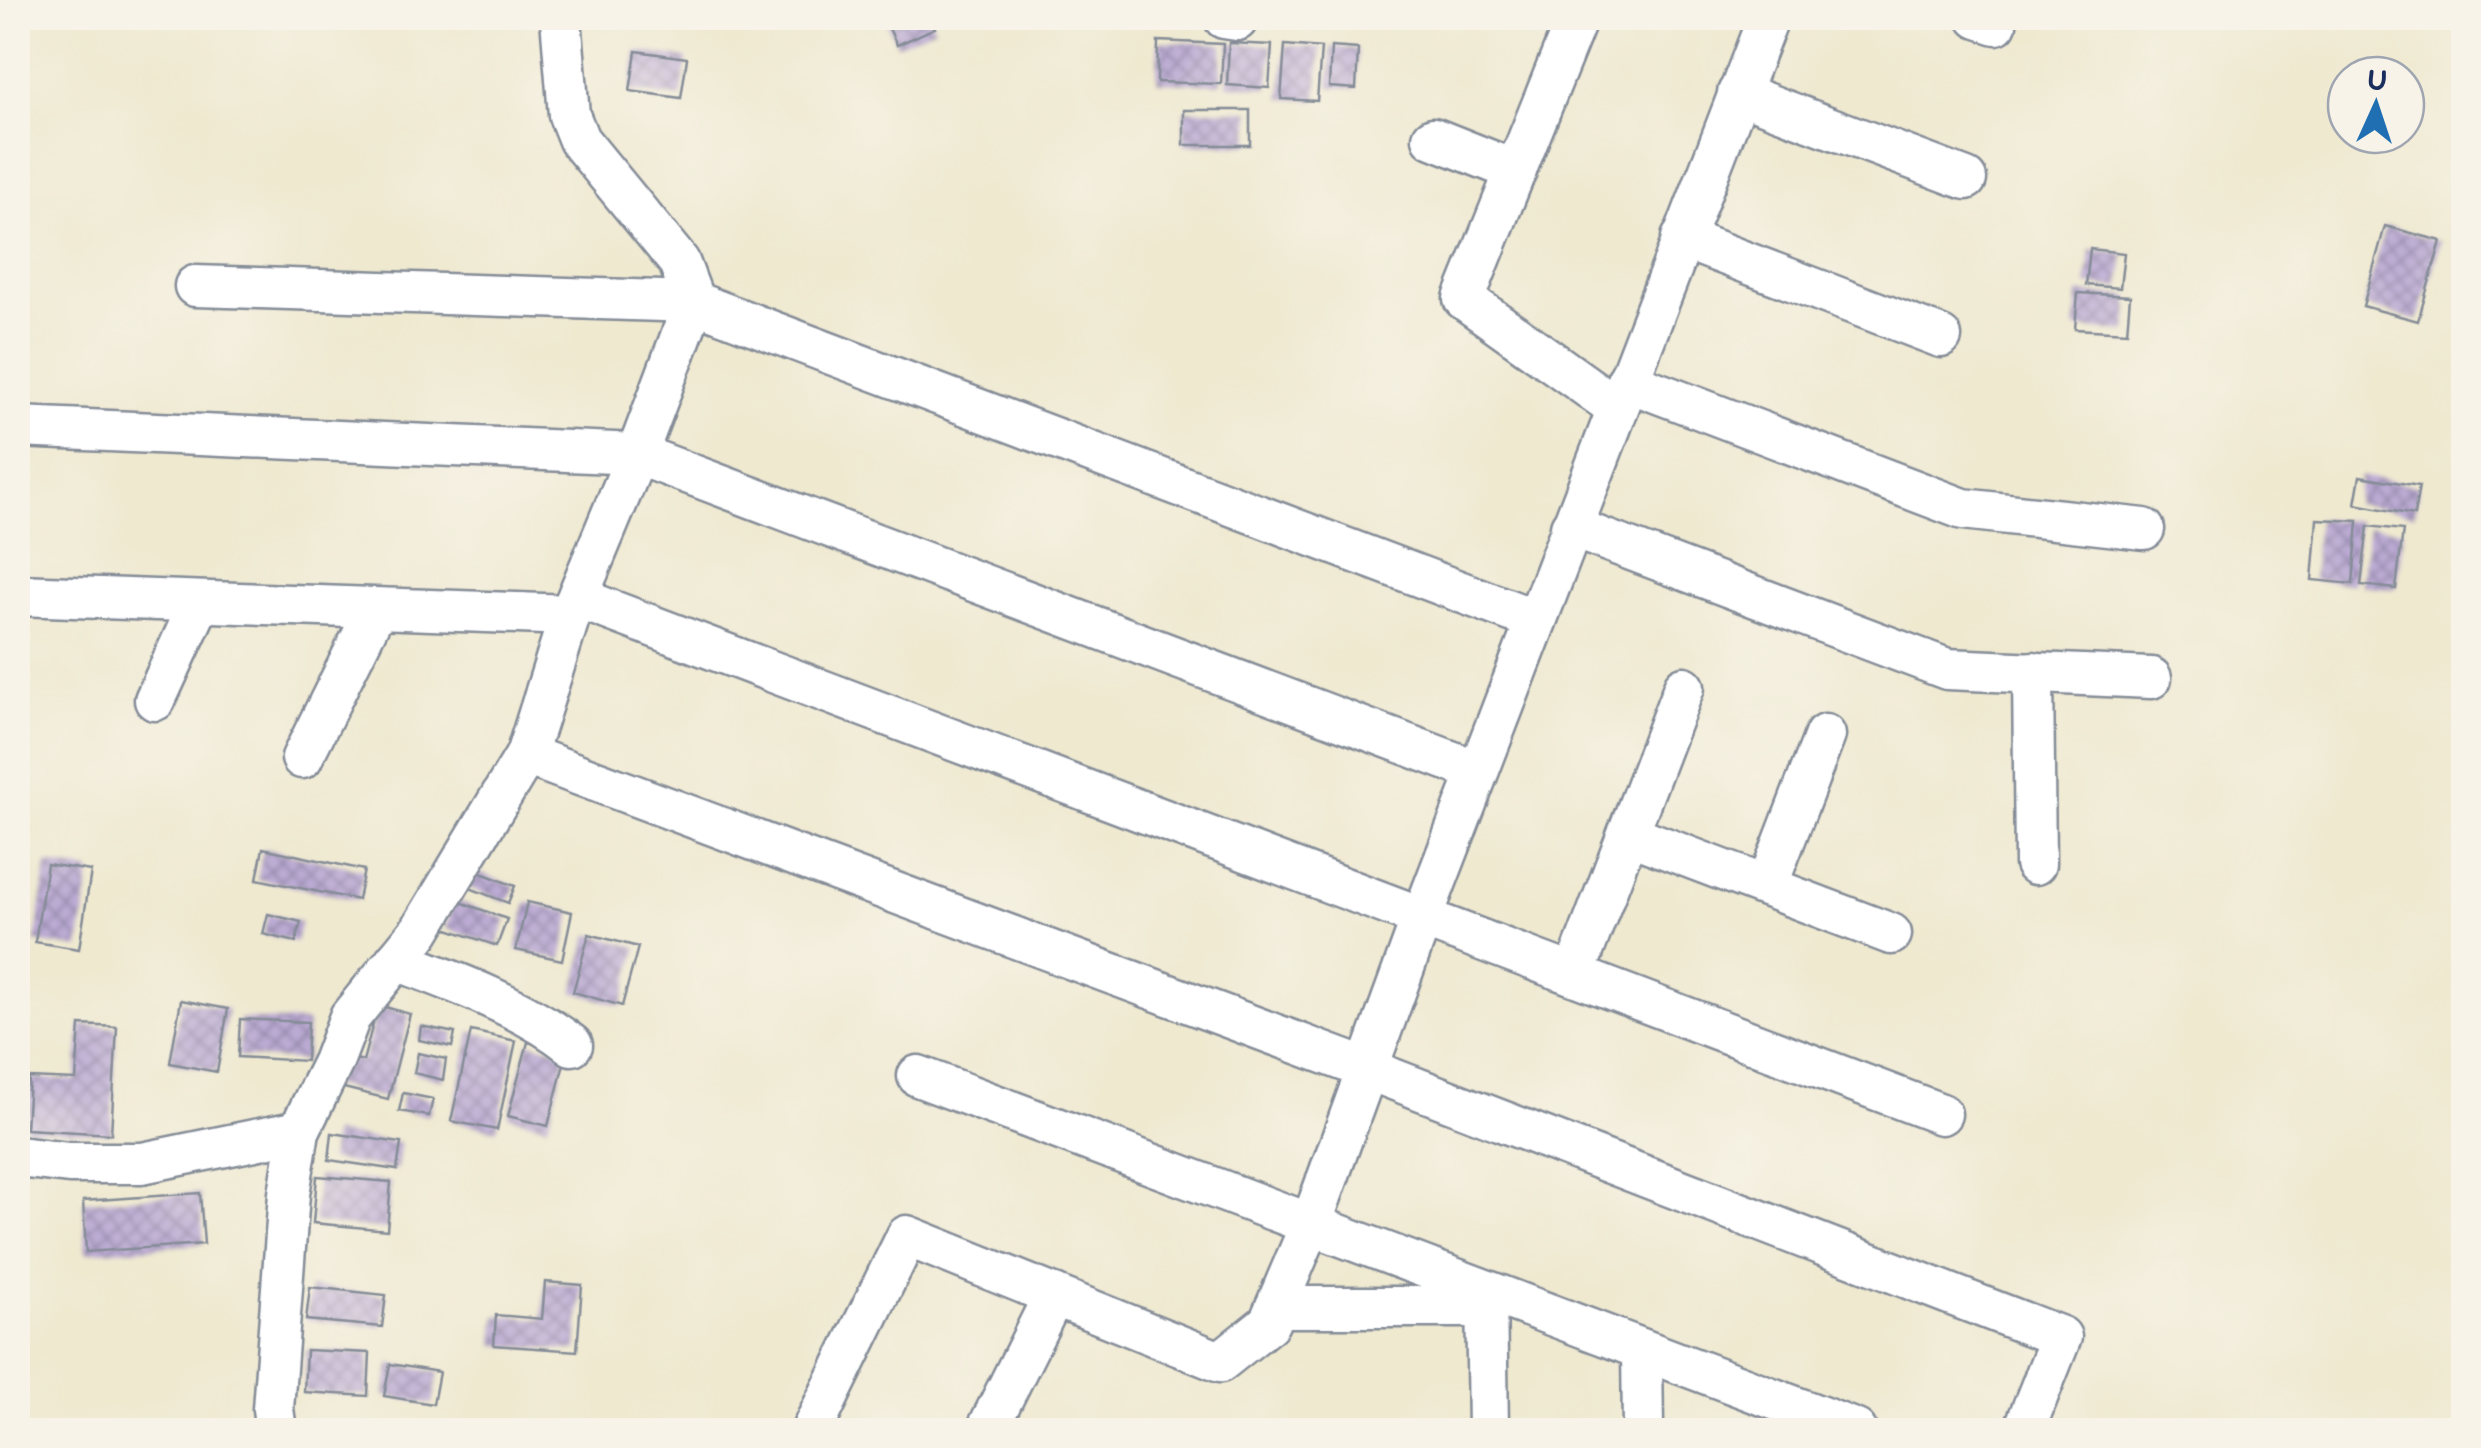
<svg xmlns="http://www.w3.org/2000/svg" width="2481" height="1448" font-family="'Balsamiq Sans',sans-serif">
<defs>
<pattern id="building-cross-hatch" width="8" height="8" patternUnits="userSpaceOnUse" patternTransform="scale(2.5)"><rect width="8" height="8" fill="#bbaad3"/><path d="M0 0l8 8M0 8l8-8" fill="none" stroke="#978bae"/></pattern>
</defs>
<rect width="100%" height="100%" fill="#f7f3e8"/>
<filter id="ink" filterUnits="userSpaceOnUse"><feTurbulence type="fractalNoise" baseFrequency=".01" numOctaves="2"/><feDisplacementMap in="SourceGraphic" scale="20" xChannelSelector="R" yChannelSelector="G"/><feConvolveMatrix kernelMatrix="1 2 1 2 8 2 1 2 1" color-interpolation-filters="sRGB"/></filter>
<filter id="wash" filterUnits="userSpaceOnUse"><feTurbulence type="fractalNoise" baseFrequency=".0048" numOctaves="4" result="noise"/><feDisplacementMap in="SourceGraphic" scale="40" xChannelSelector="R" yChannelSelector="G"/><feGaussianBlur stdDeviation="2.25" result="paint"/><feColorMatrix in="noise" values="0 0 0 0 0 0 0 0 0 0 0 0 0 0 0 0 0 1.4 0 .05"/><feComposite in="paint" operator="in"/></filter>
<g filter="url(#wash)">
<rect width="100%" height="100%" fill="#efe9d0"/>
<g id="blocks">
<g fill="url(#building-cross-hatch)">
<path d="M884 18H930L935 28 897 45Z"/>
<path d="M1158 41 1223 44 1221 84 1157 82Z"/>
<path d="M1229 43 1272 45 1269 88 1227 85Z"/>
<path d="M1285 45 1321 48 1317 101 1281 99Z"/>
<path d="M1331 47 1358 49 1356 89 1329 87Z"/>
<path d="M636 51 687 58 681 98 630 91Z"/>
<rect x="1184" y="110" width="66" height="35"/>
<path d="M2385 226 2441 241 2418 321 2363 306Z"/>
<path d="M2090 249 2124 253 2120 288 2086 285Z"/>
<path d="M2078 293 2130 296 2127 332 2075 329Z"/>
<path d="M2360 476 2419 486 2414 515 2355 504Z"/>
<path d="M2317 519 2358 521 2353 584 2312 580Z"/>
<path d="M2368 526 2403 530 2396 589 2361 585Z"/>
<path d="M263 848 364 870 358 900 257 879Z"/>
<path d="M47 864 91 871 79 949 35 942Z"/>
<path d="M468 868 515 886 508 903 462 885Z"/>
<path d="M455 900 507 919 497 946 445 928Z"/>
<path d="M527 902 572 912 562 960 516 950Z"/>
<path d="M268 914 301 922 296 942 263 934Z"/>
<path d="M589 934 638 947 622 1006 573 992Z"/>
<path d="M181 1000 228 1009 217 1072 170 1063Z"/>
<path d="M378 1005 410 1014 388 1099 332 1085 340 1055 363 1061Z"/>
<path d="M240 1019 308 1022 306 1061 238 1057Z"/>
<path d="M80 1025 117 1027 111 1134 26 1129 29 1078 76 1080Z"/>
<path d="M421 1026 455 1033 452 1047 419 1040Z"/>
<path d="M471 1031 516 1041 497 1130 451 1121Z"/>
<path d="M528 1042 567 1052 548 1126 508 1116Z"/>
<path d="M418 1053 446 1059 443 1080 414 1073Z"/>
<path d="M403 1093 433 1099 429 1116 399 1111Z"/>
<path d="M332 1133 401 1143 397 1170 329 1160Z"/>
<path d="M317 1176 391 1182 387 1230 313 1223Z"/>
<path d="M200 1193 204 1244 86 1252 83 1201Z"/>
<path d="M545 1282 582 1285 577 1351 494 1345 496 1315 542 1319Z"/>
<path d="M310 1287 386 1295 382 1327 306 1320Z"/>
<path d="M306 1350 370 1353 368 1396 304 1392Z"/>
<path d="M390 1364 439 1372 433 1404 384 1396Z"/>
</g>
</g>
</g>
<g filter="url(#ink)">
<use href="#blocks" fill-opacity="0" stroke="#858c97" stroke-width="2.5"/>
<g fill="none" stroke-linecap="round" stroke-linejoin="round">
<defs>
<g id="street">
<path d="M1224 18 1237 20"/>
<path d="M1577 18 1464 299 1617 408"/>
<path d="M1978 18 1996 24 1997 18"/>
<path d="M1738 93 1966 179"/>
<path d="M1433 138 1516 171"/>
<path d="M1682 238 1941 337"/>
<path d="M195 286 694 302 1535 620"/>
<path d="M1627 381 1963 509 2144 529"/>
<path d="M18 427 637 454 1477 771"/>
<path d="M1571 527 1947 669 2151 678"/>
<path d="M18 595 570 615"/>
<path d="M578 598 1941 1114"/>
<path d="M2033 672 2035 864"/>
<path d="M155 700 200 602"/>
<path d="M526 755 1367 1069 2061 1337 2024 1430"/>
<path d="M302 758 376 609"/>
<path d="M1628 834 1891 934"/>
<path d="M1767 886 1825 735"/>
<path d="M396 960C453 981 524 1007 572 1045"/>
<path d="M1574 975 1684 687"/>
<path d="M918 1076 1856 1430"/>
<path d="M18 1157 69 1163H142L299 1131"/>
<path d="M1486 1291 1488 1430"/>
<path d="M1276 1307H1486"/>
<path d="M1642 1351 1643 1430"/>
<path d="M276 1430 273 1409 289 1194 299 1131 333 1062 350 1017 420 931 526 755 570 615 637 454 694 302 679 262 579 140 569 115 561 18"/>
<path d="M812 1430 907 1236 1220 1362 1269 1323 1311 1224 1422 918 1768 18"/>
<path d="M987 1430 1054 1295"/>
</g>
</defs>
<use href="#street" stroke="#858c97" stroke-width="45"/>
<use href="#street" stroke="#fff" stroke-width="40"/>
</g>
</g>
<rect width="2481" height="1448" fill="none" stroke="#f7f3e8" stroke-width="60"/>
<g transform="translate(2376 105) rotate(3)"><circle r="48" fill="#f7f3e8" stroke="#9fa5b1" stroke-width="2.5"/>
<path d="M0-8L18 38L0 25L-18 38Z" fill="#1f6fb2"/>
<text y="-15" font-size="28" font-weight="bold" text-anchor="middle" fill="#1b2f5e">U</text>
</g>
</svg>
